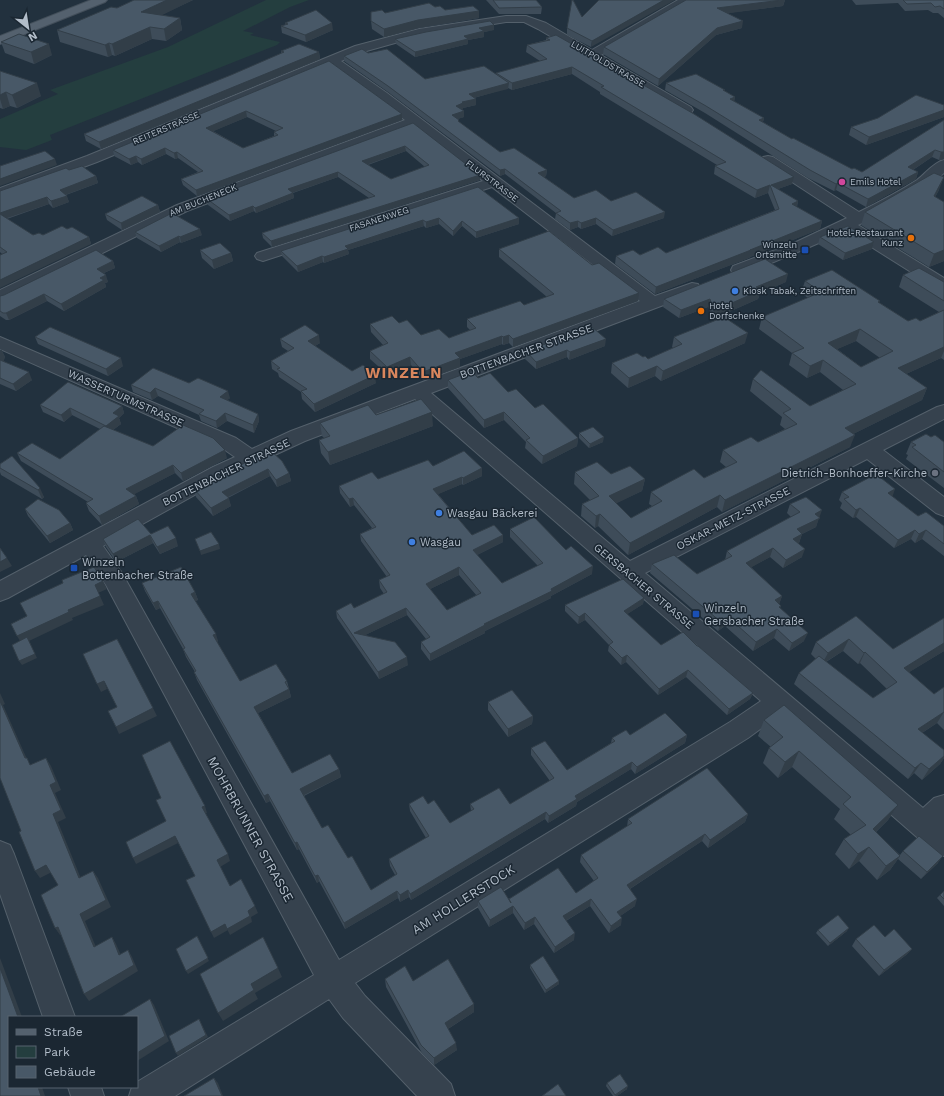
<svg xmlns="http://www.w3.org/2000/svg" width="944" height="1096" font-family="'Work Sans',sans-serif">
<rect width="100%" height="100%" fill="#22313e"/>
<path fill="#243e3f" d="M266 0H309L290 7 243 31 254 33 250 35 280 42 277 45 50 135 52 140 26 150 0 147V119L58 94 50 90 168 47Z"/>
<g fill="none" stroke-linecap="round" stroke-linejoin="round">
<defs>
<g id="minor">
<path d="M678 0H692L601 55 691 107 693 110 691 113H681L538 29 524 22H506L420 36 363 52 341 61 387 93 655 296 692 283 698 284 700 288 698 292 431 393 630 561 937 407 944 405V419L883 450 944 497V516L936 513 867 459 645 573 923 808 934 798 944 795V856L934 852 778 716 748 738 355 983 365 996 451 1084 455 1096H417L343 1018 329 999 175 1096H129L132 1087H137V1082L314 975 106 585 86 555 8 598 0 601V581L213 467 235 457 222 448 0 349V337L236 438 252 449 291 431 640 301 492 187 269 259 263 261 257 259 255 256 257 253 483 181 413 126 187 211 6 301 0 302V290L177 205 405 120 330 65 97 162 5 196 0 198V188L87 156 355 46 419 29 506 16H526L546 23 592 50ZM415 399 761 701 730 722 339 960 122 573 103 546 227 477 305 441Z"/>
<path d="M768 156 773 157 859 212C879 202 898 192 917 180 925 174 934 162 944 160V173C920 195 887 211 858 225L944 278V290L938 289 846 231 805 249 745 274 739 275 733 274 731 270 733 266 794 243 847 218 763 163 761 160 763 157Z"/>
<path d="M0 841 10 845 14 854 75 1017H43L0 894Z"/>
<path d="M68 1087H101L104 1096H71Z"/>
</g>
<path id="major" d="M91 0H107L105 2 0 44V36Z"/>
</defs>
<use href="#minor" stroke="#54606b" stroke-width="2"/>
<use href="#major" stroke="#424e59" stroke-width="2"/>
<use href="#minor" fill="#36424e" fill-rule="evenodd"/>
<use href="#major" fill="#54616e" fill-rule="evenodd"/>
</g>
<g fill="#3e4c59" fill-rule="evenodd">
<path d="M134 0H193L161 15 180 18 182 30 166 41 152 39 115 56 112 55 108 57 60 42 57 30 117 8Z"/>
<path d="M486 0H536L542 7 541 14H499Z"/>
<path d="M599 0 591 47 567 35V28L582 17Z"/>
<path d="M686 0H785L783 6 727 13 742 28 716 35 658 86 603 54 604 47Z"/>
<path d="M852 0H944V18L938 13H933L928 10 905 11 898 3 856 5Z"/>
<path d="M435 7 445 10 479 11V18L419 28 384 37 372 29 371 21 385 13Z"/>
<path d="M285 23 333 30 306 42 282 33 281 26 285 25Z"/>
<path d="M494 30 484 32V37L468 40V44L415 57 396 44 395 39Z"/>
<path d="M546 38 792 184 778 189 798 201 797 207 822 221 820 229 750 257 749 258 655 294 615 264 616 256 666 253 775 210 768 193 755 198 714 174 715 166 717 165 600 94V92L572 74 512 90 508 88 474 98 476 105 463 108V109L461 110 464 117 457 119 459 120V122L500 152 547 170 546 176 544 177 574 198 611 201 664 218 612 236 596 224 581 229 578 227 570 230 555 219 556 213 505 174 500 176 388 92 344 61V56L368 53 425 79 496 74V73L540 61 526 52 527 45 546 40Z"/>
<path d="M1 42 52 55 34 64 5 53Z"/>
<path d="M281 51 319 52 320 59 101 149 86 141 84 134 231 75 281 54Z"/>
<path d="M329 61 402 114V120L197 196 183 185 181 179 198 172 178 158 175 159 166 154 142 165 138 162 131 165 114 156 113 150ZM247 117 276 131 274 132V136L243 148 213 131Z"/>
<path d="M0 71 41 96 17 108 10 106 3 109 0 108Z"/>
<path d="M666 83 725 91 735 97 734 101 764 118 763 122 792 139 852 169 862 172 944 120V159L939 160 932 157 913 170 918 172 916 179 866 207 836 190 834 191 808 178 705 113 665 90Z"/>
<path d="M944 105V117L866 145 849 135 851 127Z"/>
<path d="M413 123 480 180 272 247 263 238 262 233 369 198 338 177 293 193 294 198 256 213 254 211 230 221 208 205 207 199ZM406 151 425 167 391 179 368 165Z"/>
<path d="M69 170 96 176 98 183 66 195 69 202 53 208 49 204 7 219 33 235H43L67 229 89 237 91 244 2 254 0 252V191Z"/>
<path d="M478 187 519 218V224L476 238 462 226 453 236 439 224 426 228 424 226 348 250 349 254 324 263 323 262 298 272 282 256 281 251Z"/>
<path d="M939 190 935 197 944 202V261L929 267 861 225 865 212Z"/>
<path d="M158 205 160 212 122 230 107 220 105 214Z"/>
<path d="M135 232 202 235 181 243 180 242 161 252 137 238Z"/>
<path d="M820 237 874 242 872 249 843 260 818 244Z"/>
<path d="M499 249 638 301 513 347 509 343 503 345 502 344 460 359V367L423 380 411 365 388 375 370 359V351L383 345 371 332 370 324 399 323 421 335 449 338 470 330 467 327V319L524 305 547 297 499 257Z"/>
<path d="M200 250 231 253 233 261 214 269 202 258Z"/>
<path d="M113 261 115 268 104 273 108 282 105 283 106 287 64 311 47 301 9 320H6L0 316V296L4 295Z"/>
<path d="M903 275 944 282V360L941 358 906 374 927 388 922 400 853 434 850 447 722 512 717 507 628 555 598 526 595 528 581 516 582 504 590 500 574 484 575 472 611 474 645 479 642 491 616 503 631 518 652 506 649 504 651 492 704 478 726 467 720 462 723 450 758 442 785 429 780 425 782 417 750 391 753 379 810 406 843 390 820 372 807 378 789 365 792 353 759 329 762 317 808 298 801 293 805 281 880 303 908 321H920L939 312 899 287ZM856 341 880 358 861 367 837 349Z"/>
<path d="M786 282 760 293 758 299 713 319 708 307 679 318 663 307 664 299Z"/>
<path d="M35 337 123 366 108 376 38 344Z"/>
<path d="M674 337 745 343 661 381 655 376 628 388 611 373 612 363 643 357 648 359 673 348 672 347Z"/>
<path d="M280 339 320 343 315 346 352 371 376 383 315 412 302 399 301 392 279 377 278 373 272 369 271 361 288 351 282 347Z"/>
<path d="M605 346 569 360 567 357 536 369 525 359 526 351Z"/>
<path d="M1 349 5 357 3 361 32 380 16 391 0 384V354Z"/>
<path d="M478 378 508 392 535 408 578 438 577 446 542 464 525 448 526 442 504 420 484 428 448 388V380Z"/>
<path d="M189 383 230 398 227 400 258 414 259 421 254 433 227 421 217 428 201 421 199 415 158 396 152 400 133 392 131 385Z"/>
<path d="M40 405 122 406 124 413 119 418 121 424 113 430 153 446 227 458 183 481 175 473 134 494 136 496 139 504 102 525 89 511 86 503 88 502 21 461 17 453 60 459 100 429 72 415 64 422 43 412Z"/>
<path d="M376 415 433 426 330 465 321 453 319 440 324 438 322 436 320 423Z"/>
<path d="M579 433 603 442 589 448 579 438Z"/>
<path d="M931 437 944 442V488L906 459 908 455 906 454 911 442Z"/>
<path d="M270 450 289 473 291 481 277 487 270 476 228 498 231 506 213 516 196 497 194 489Z"/>
<path d="M12 456 44 497 42 499 1 475 0 472V464Z"/>
<path d="M433 466 482 468V476L463 485 462 484 438 494 472 535H503V542L477 555 502 583 538 566 510 537V529L566 550 592 574 551 596V598L485 631V633L430 661 421 649V642L426 639 407 615 365 635 408 665 379 679 337 618 336 611 354 608 384 594 380 588 379 580 387 577 361 541 360 534 372 528 354 505 350 507 340 493 339 486 378 479ZM459 575 477 596 447 610 430 589Z"/>
<path d="M842 492 892 496 918 516 944 526V556L922 539 915 543 911 539 894 548 856 517 853 518 840 508 842 503 839 500Z"/>
<path d="M790 504 819 517 816 527 802 534 799 543H798L802 557 783 568 770 557 751 567 782 596 779 604 781 606 780 608 804 641 789 651 774 638 753 651 725 626 718 631 650 573 652 564 697 574 725 560 727 551 791 517 787 513Z"/>
<path d="M25 509 70 523 73 530 50 543 28 516Z"/>
<path d="M151 534 178 546 160 554 153 543 116 562 106 547 103 539Z"/>
<path d="M142 583 195 592 198 600 195 601 218 641 217 642 240 681H287L291 697 258 713 292 773 339 769 341 777 304 796 322 828 348 858 371 890 395 875 390 866 389 859 426 838 410 811 409 804H428L450 823 471 811 470 804H510L550 781 531 755V748L567 770 611 743 612 738 630 735H687L685 743 635 774 631 769 577 802 576 806 548 823 545 819 411 900 409 897 400 902 398 898 345 929 319 881 317 883 299 849 297 850 270 801 266 803 197 680 194 672H195L186 657 183 649 160 608 156 610 145 591Z"/>
<path d="M644 598 643 604 627 614 661 645 697 646 753 693 750 699 727 715 686 677 658 695 626 662 621 665 608 651 609 645 585 620 578 624 565 611V605Z"/>
<path d="M856 616 893 649 944 618V651L909 672 934 694 944 687V730L937 723 922 733 944 750V758L940 764 922 780 914 773 908 779 794 684 799 673 816 659 811 654 816 642ZM843 651 858 664 860 663 887 689 873 698 826 662Z"/>
<path d="M488 702 533 716 532 724 508 737 488 710Z"/>
<path d="M764 720 898 805 888 820 876 832 900 855 903 851 938 863 921 879 898 859 890 870 877 880 859 861 849 869 835 854 844 839 851 835 834 819 840 809 792 767 778 778 763 763 769 748 771 747 758 736Z"/>
<path d="M748 814 745 822 708 848 702 841 630 889 635 906 620 916 621 925 609 933 590 906 566 921 574 940 554 953 534 924 524 930 513 913 489 927 478 908V901L576 893 594 881 580 862 581 855 627 827 628 819Z"/>
<path d="M944 891V906L937 898Z"/>
<path d="M818 930 847 931 828 946 816 933Z"/>
<path d="M885 937 912 949 906 955 879 976 852 946 856 939Z"/>
<path d="M530 965 559 981V984L545 993 530 968Z"/>
<path d="M385 979 413 981 474 1012 448 1029 457 1050 434 1065 422 1053 386 987Z"/>
<path d="M607 1083 627 1089 617 1096H613L606 1086Z"/>
</g>
<g fill="#323e48">
<path d="M167 0H193L144 24 141 12Z"/>
<path d="M664 0H675L591 47 592 41Z"/>
<path d="M782 0H785L783 6 716 15 717 8Z"/>
<path d="M479 11V18L419 28 384 37V29L418 20Z"/>
<path d="M180 18 182 30 166 41 164 29Z"/>
<path d="M743 21 742 28 716 35 658 86 659 79 717 28Z"/>
<path d="M332 23 333 30 306 42 305 35Z"/>
<path d="M494 25V30L484 32V37L468 40V44L415 57V52L464 36 479 28Z"/>
<path d="M150 27 152 39 115 56 112 44Z"/>
<path d="M109 43 112 55 108 57 105 45Z"/>
<path d="M49 44 52 55 34 64 31 52Z"/>
<path d="M319 52 320 59 101 149 99 142Z"/>
<path d="M572 67V74L512 90V83Z"/>
<path d="M37 83 41 96 17 108 12 95Z"/>
<path d="M509 83 508 89 469 99V94Z"/>
<path d="M6 92 10 106 3 109 0 99V95Z"/>
<path d="M735 97 734 104 730 99Z"/>
<path d="M476 99V105L463 108V109L456 111V106L462 102Z"/>
<path d="M944 110V117L866 145 869 137Z"/>
<path d="M246 111 247 117 207 134 206 128Z"/>
<path d="M464 111V117L452 121V115Z"/>
<path d="M402 114V120L197 196 196 190Z"/>
<path d="M764 118 762 125 759 120Z"/>
<path d="M405 146 406 151 363 166 362 161Z"/>
<path d="M165 148 166 154 142 165 141 159Z"/>
<path d="M935 150 932 157 905 175 908 167Z"/>
<path d="M177 152 178 158 175 159 174 153Z"/>
<path d="M941 152H944V159L939 160Z"/>
<path d="M136 156 138 162 131 165 129 159Z"/>
<path d="M55 159 57 165 0 186V179Z"/>
<path d="M505 169V174L500 176V170Z"/>
<path d="M547 170 546 176 538 179V173Z"/>
<path d="M338 172V177L289 194 288 189Z"/>
<path d="M918 172 916 179 866 207 868 199Z"/>
<path d="M480 175V180L272 247 271 241Z"/>
<path d="M96 176 98 183 62 196 60 190Z"/>
<path d="M794 177 792 184 772 191 771 185Z"/>
<path d="M944 177 939 190 929 209 934 196Z"/>
<path d="M838 183 836 190 834 191 836 184Z"/>
<path d="M770 185 768 193 755 198 757 190Z"/>
<path d="M293 193 294 198 256 213 255 208Z"/>
<path d="M67 196 69 202 53 208 51 201Z"/>
<path d="M47 197 49 204 1 220 0 217V213Z"/>
<path d="M798 201 796 209 792 204Z"/>
<path d="M158 205 160 212 122 230 121 223Z"/>
<path d="M253 206 254 211 230 221 229 215Z"/>
<path d="M665 212 664 218 612 236 613 230Z"/>
<path d="M439 218V224L426 228V222Z"/>
<path d="M519 218V224L476 238V232Z"/>
<path d="M596 218V224L581 229V223Z"/>
<path d="M423 220 424 226 348 250 349 254 324 263V257L345 246Z"/>
<path d="M462 221V226L453 236V231Z"/>
<path d="M578 221V227L570 230V223Z"/>
<path d="M822 221 820 229 750 257 749 258 655 294 656 287Z"/>
<path d="M200 229 202 235 181 243 180 237Z"/>
<path d="M179 236 180 242 161 252 159 246Z"/>
<path d="M89 237 91 244 0 288V280Z"/>
<path d="M874 242 872 249 843 260 845 253Z"/>
<path d="M944 250V261L929 267 934 254Z"/>
<path d="M231 253 233 261 214 269 212 260Z"/>
<path d="M322 256 323 262 298 272 297 266Z"/>
<path d="M113 261 115 268 99 275 97 269Z"/>
<path d="M788 274 786 282 760 293 758 299 713 319 714 311 756 287Z"/>
<path d="M106 275 108 282 105 283 106 287 64 311 61 304 100 278Z"/>
<path d="M639 293 638 301 513 347V339Z"/>
<path d="M44 294 47 301 9 320 6 313Z"/>
<path d="M710 299 708 307 679 318 681 310Z"/>
<path d="M860 329 856 341 824 355 828 343Z"/>
<path d="M748 333 745 343 661 381 663 371Z"/>
<path d="M319 335 320 343 310 349 308 341Z"/>
<path d="M509 335V343L503 345V337Z"/>
<path d="M502 336V344L460 359V367L423 380V372L455 353Z"/>
<path d="M606 339 605 346 569 360 570 352Z"/>
<path d="M944 347V351L941 358 893 380 898 368Z"/>
<path d="M1 349 5 357 2 367 0 363V354Z"/>
<path d="M567 350V357L536 369V362Z"/>
<path d="M410 357 411 365 388 375 387 367Z"/>
<path d="M121 358 123 366 108 376 106 369Z"/>
<path d="M823 360 820 372 807 378 810 366Z"/>
<path d="M657 366 655 376 628 388 629 378Z"/>
<path d="M29 372 32 380 16 391 13 384Z"/>
<path d="M375 375 376 383 315 412 314 404Z"/>
<path d="M155 388 158 396 152 400 150 393Z"/>
<path d="M927 388 922 400 841 440 845 428Z"/>
<path d="M228 391 230 398 222 405 220 397Z"/>
<path d="M122 406 124 413 119 418 121 424 109 433 106 426 113 413Z"/>
<path d="M70 408 72 415 64 422 61 415Z"/>
<path d="M432 412 433 426 330 465 328 452Z"/>
<path d="M504 412V420L484 428V420Z"/>
<path d="M225 413 227 421 217 428 216 421Z"/>
<path d="M258 414 259 421 254 433 253 425Z"/>
<path d="M855 435 850 447 722 512 725 500Z"/>
<path d="M604 437 603 442 589 448 590 444Z"/>
<path d="M578 438 577 446 542 464 543 456Z"/>
<path d="M225 450 227 458 183 481 181 473Z"/>
<path d="M173 465 175 473 129 497 126 489Z"/>
<path d="M482 468V476L463 485V478Z"/>
<path d="M268 469 270 476 224 499 222 492Z"/>
<path d="M289 473 291 481 277 487 276 480Z"/>
<path d="M462 477V484L434 496 433 489Z"/>
<path d="M645 479 642 491 607 508 609 496Z"/>
<path d="M40 488 44 497 42 499 38 490Z"/>
<path d="M895 489 892 498 888 493Z"/>
<path d="M720 495 717 507 628 555 630 543Z"/>
<path d="M136 496 139 504 102 525 99 516Z"/>
<path d="M229 498 231 506 213 516 211 508Z"/>
<path d="M353 498 354 505 350 507 349 499Z"/>
<path d="M860 508 856 517 853 518 856 510Z"/>
<path d="M822 510 816 527 802 534 799 543 790 548 797 529 815 514Z"/>
<path d="M600 514 598 526 595 528 596 516Z"/>
<path d="M70 523 73 530 50 543 47 536Z"/>
<path d="M915 530 911 539 894 548 898 540Z"/>
<path d="M926 530 922 539 915 543 919 534Z"/>
<path d="M150 535 153 543 116 562 113 554Z"/>
<path d="M503 535V542L473 557V550Z"/>
<path d="M176 538 178 546 160 554 157 547Z"/>
<path d="M219 544 220 549 201 555 200 551Z"/>
<path d="M773 548 770 557 743 572 746 563Z"/>
<path d="M805 549 802 557 783 568 786 560Z"/>
<path d="M7 558 12 566 0 572V562Z"/>
<path d="M593 566 592 574 551 596V598L485 631V633L430 661V654L484 624Z"/>
<path d="M459 567V575L426 591V584Z"/>
<path d="M103 581 107 589 98 593 95 585Z"/>
<path d="M195 592 198 600 194 602 191 594Z"/>
<path d="M100 596 104 605 72 618 73 620 29 641 37 658 22 665 19 661 22 644 17 636 68 610Z"/>
<path d="M782 596 779 605 775 600Z"/>
<path d="M644 598 643 604 623 617 624 611Z"/>
<path d="M158 601 160 608 156 610 153 603Z"/>
<path d="M406 608 407 615 355 640 354 633Z"/>
<path d="M585 613V620L578 624 579 617Z"/>
<path d="M728 617 725 626 718 631 721 622Z"/>
<path d="M777 629 774 638 753 651 756 642Z"/>
<path d="M808 633 804 641 789 651 792 643Z"/>
<path d="M216 634 218 641 216 642 213 635Z"/>
<path d="M849 639 843 651 822 664 828 653Z"/>
<path d="M944 643V651L898 679 904 668Z"/>
<path d="M865 652 860 663 858 664 864 653Z"/>
<path d="M627 655 626 662 621 665 622 658Z"/>
<path d="M407 657 408 665 379 679 378 672Z"/>
<path d="M688 670 686 677 658 695 659 689Z"/>
<path d="M104 681 107 689 101 692 97 684Z"/>
<path d="M289 689 291 697 256 714 254 707Z"/>
<path d="M0 693 5 704 3 705 30 766 25 758 0 701Z"/>
<path d="M753 693 750 699 727 715 729 709Z"/>
<path d="M153 708 157 716 119 734 116 727Z"/>
<path d="M944 712 937 723 911 740 918 729Z"/>
<path d="M533 716 532 724 508 737V729Z"/>
<path d="M687 735 685 743 635 774 637 767Z"/>
<path d="M799 751 792 767 778 778 785 762Z"/>
<path d="M944 756V758L940 764 922 780 929 769Z"/>
<path d="M46 758 51 766 61 790 55 793 66 818 58 822 84 886 79 878 53 814 50 785Z"/>
<path d="M632 762 631 769 577 802 576 806 548 823 549 816 575 796Z"/>
<path d="M921 763 914 773 908 779 915 768Z"/>
<path d="M339 769 341 777 302 796 300 789Z"/>
<path d="M268 794 270 801 266 803 264 796Z"/>
<path d="M898 805 888 820 864 843 873 829Z"/>
<path d="M205 806 207 813 205 814 202 807Z"/>
<path d="M546 812 545 819 411 900 410 894Z"/>
<path d="M748 814 745 822 708 848 710 840Z"/>
<path d="M705 834 702 841 625 892 627 885Z"/>
<path d="M175 836 178 843 136 864 133 858Z"/>
<path d="M297 842 299 849 297 850 295 843Z"/>
<path d="M869 847 859 861 849 869 858 854Z"/>
<path d="M228 854 230 861 220 867 217 860Z"/>
<path d="M900 856 890 870 877 880 886 866Z"/>
<path d="M943 856 938 863 921 879 927 872Z"/>
<path d="M46 865 52 872 40 878 35 871Z"/>
<path d="M93 871 98 878 111 907 85 921 99 954 94 947 80 914Z"/>
<path d="M318 875 319 881 317 883 315 876Z"/>
<path d="M408 890 409 897 400 902V895Z"/>
<path d="M397 891 398 898 345 929 344 923Z"/>
<path d="M591 899 590 906 562 923 563 916Z"/>
<path d="M637 899 635 906 616 919 617 912Z"/>
<path d="M255 906 258 913 251 917 252 922 230 935 227 929 248 911Z"/>
<path d="M513 906V913L489 927 490 920Z"/>
<path d="M535 917 534 924 524 930 525 923Z"/>
<path d="M622 918 621 925 609 933 611 926Z"/>
<path d="M225 924 228 930 214 938 211 932Z"/>
<path d="M58 927 63 934 60 935 55 928Z"/>
<path d="M849 928 847 931 828 946 830 943Z"/>
<path d="M575 933 574 940 554 953 555 947Z"/>
<path d="M197 936 209 961 188 974 186 971Z"/>
<path d="M112 937 116 944 124 962 119 955Z"/>
<path d="M912 949 906 955 879 976 884 970Z"/>
<path d="M128 950 132 957 138 971 89 1001 84 994Z"/>
<path d="M0 958 22 1017H18L0 968Z"/>
<path d="M278 968 282 977 255 993 258 999 223 1021 218 1013 251 984Z"/>
<path d="M559 981V984L545 993 546 990Z"/>
<path d="M150 999 154 1005 169 1041 137 1061V1053Z"/>
<path d="M474 1004V1012L446 1030 445 1023Z"/>
<path d="M199 1019 208 1037 178 1056 176 1053Z"/>
<path d="M456 1043 457 1050 434 1065V1058Z"/>
<path d="M214 1078 218 1083 223 1096H222Z"/>
<path d="M628 1086 627 1089 617 1096H615Z"/>
<path d="M38 1087H42L45 1096H41Z"/>
</g>
<g fill="#485867" stroke="#323e48" fill-rule="evenodd">
<path d="M134 0H167L141 12 180 18 164 29 150 27 112 44 109 43 105 45 57 30 111 7 117 8Z"/>
<path d="M493 0H536L542 7 499 8Z"/>
<path d="M572 0H573L582 17 599 0H664L592 41 567 28Z"/>
<path d="M686 0H782L717 8 743 21 717 28 659 79 604 47Z"/>
<path d="M903 0H944V9L940 6 935 7 931 3 907 4Z"/>
<path d="M429 3 435 7 440 6 445 10 473 6 479 11 418 20 384 29 371 21V12L382 10 385 13Z"/>
<path d="M316 10 332 23 305 35 281 26 288 24 285 23Z"/>
<path d="M490 21 494 25 479 28 484 31 464 36 468 39 415 52 395 39 426 32Z"/>
<path d="M19 34 49 44 31 52 1 42Z"/>
<path d="M556 35 694 114 794 177 771 185 798 201 792 204 822 221 750 250H751L656 287 616 256 633 250 640 255 658 247 666 253 779 209 770 185 757 190 715 166 726 162 601 87 604 86 572 67 512 83 496 73 547 59 527 45 550 40 546 38Z"/>
<path d="M299 44 319 52 99 142 84 134 231 75 284 52 281 51Z"/>
<path d="M362 49 368 53 387 49 425 79 484 66 509 83 469 94 476 99 462 102 463 103 456 106 464 111 452 115 459 120 458 121 500 152 514 148 547 170 538 173 574 198 596 190 611 201 636 192 665 212 613 230 596 218 581 223 578 221 570 223 556 213 561 211 505 169 500 170 388 86 344 56Z"/>
<path d="M329 61 402 114 196 190 181 179 203 171 177 152 174 153 165 148 141 159 136 156 129 159 113 150ZM246 111 283 128 274 132 278 135 243 148 206 128Z"/>
<path d="M0 71 37 83 12 95 6 92 0 95Z"/>
<path d="M696 74 725 90H723L735 97 730 99 764 118 759 120 792 139 793 138 852 169 854 168 862 172 944 120V152H941L935 150 908 167 918 172 868 199 838 183 836 184 810 170 706 106 666 83Z"/>
<path d="M916 95 944 105V110L869 137 851 127 878 118Z"/>
<path d="M413 123 480 175 271 241 262 233 375 196 338 172 288 189 293 193 255 208 253 206 229 215 207 199ZM405 146 429 165 391 179 362 161Z"/>
<path d="M45 151 55 159 0 179V166Z"/>
<path d="M82 166 96 176 60 190 67 196 51 201 47 197 0 213V191L66 168 69 170Z"/>
<path d="M934 173 944 177 934 196 944 202V250L934 254 865 212Z"/>
<path d="M478 187 519 218 476 232 462 221 453 231 439 218 426 222 423 220 345 246 348 249 324 257 322 256 297 266 281 251Z"/>
<path d="M142 196 158 205 121 223 105 214Z"/>
<path d="M172 213 200 229 180 237 179 236 159 246 135 232Z"/>
<path d="M0 214 33 235 39 233 43 235 62 226 67 229 72 227 89 237 0 280V255L7 252 0 247Z"/>
<path d="M848 226 874 242 845 253 820 237Z"/>
<path d="M549 231 592 265 599 263 639 293 513 339 509 335 503 337 502 336 455 353 460 358 423 372 410 357 387 367 370 351 388 343 370 324 392 316 399 323 407 320 421 335 439 329 449 338 476 328 467 319 520 301 524 305 554 294 499 249Z"/>
<path d="M220 243 231 253 212 260 200 250Z"/>
<path d="M96 250 113 261 97 269 106 275 100 278 104 280 61 304 44 294 6 313H3L0 311V296L4 295Z"/>
<path d="M765 259 788 274 756 287 761 290 714 311 710 299 681 310 664 299Z"/>
<path d="M919 268 944 282V301L903 275Z"/>
<path d="M832 270 880 301 878 302 908 321 916 318 920 321 944 310V347L898 368 927 388 845 428 855 435 725 500 720 495 630 543 600 514 596 516 582 504 599 496 575 472 597 462 611 474 630 466 645 479 609 496 631 518 662 501 651 492 694 469 704 478 737 462 723 450 751 437 758 442 797 424 783 413 791 409 753 379 761 370 810 406 856 384 823 360 810 366 792 353 804 348 762 317 821 292 805 281ZM860 329 893 351 861 367 828 343Z"/>
<path d="M724 317 748 333 663 371 657 366 629 378 612 363 637 353 643 357 645 356 648 359 682 344 674 337Z"/>
<path d="M305 325 319 335 308 341 352 371 363 365 375 375 314 404 301 391 307 389 277 369 280 368 271 361 294 348 280 339Z"/>
<path d="M50 327 121 358 106 369 35 337Z"/>
<path d="M592 327 606 339 570 352 567 350 536 362 526 351Z"/>
<path d="M0 360 29 372 13 384 0 378Z"/>
<path d="M153 368 189 383 198 378 228 391 220 397 258 414 253 425 225 413 216 421 199 414 204 410 155 388 150 393 131 385Z"/>
<path d="M472 371 478 378 490 373 508 392 516 389 535 408 543 404 578 438 543 456 526 440 530 438 504 412 484 420 448 380Z"/>
<path d="M68 382 122 406 113 413 119 416 106 426 70 408 61 415 40 405Z"/>
<path d="M421 399 432 412 328 452 319 440 330 436 320 423 368 405 376 415Z"/>
<path d="M183 425 213 438 225 450 181 473 173 465 126 489 136 496 99 516 86 503 93 499 17 453 32 443 60 459 104 426 153 446Z"/>
<path d="M593 427 604 437 590 444 579 433Z"/>
<path d="M926 434 931 437 935 435 944 442V472L912 447 916 445 911 442Z"/>
<path d="M270 450 282 461 289 473 276 480 268 469 222 492 229 498 211 508 194 489Z"/>
<path d="M464 451 482 468 463 478 462 477 433 489 472 535 494 525 503 535 473 550 502 583 543 563 510 529 534 517 566 550 571 546 593 566 551 589 552 591 484 624 485 625 430 654 421 642 430 637 406 608 354 633 395 642 407 657 378 672 336 611 351 603 354 608 387 592 379 580 390 575 360 534 376 527 353 498 349 499 339 486 372 472 378 479 428 460 433 466ZM459 567 481 593 447 610 426 584Z"/>
<path d="M12 456 40 488 38 490 0 468V464Z"/>
<path d="M876 474 895 489 888 493 918 516 926 512 944 526V544L926 530 919 534 915 530 898 540 860 508 856 510 844 499 849 497 842 492Z"/>
<path d="M806 497 822 510 815 514 820 518 797 529 802 534 793 539 805 549 786 560 773 548 746 563 782 596 775 600 781 606 779 607 808 633 792 643 777 629 756 642 728 617 721 622 652 564 674 555 697 574 732 556 727 551 800 512 790 504Z"/>
<path d="M38 499 59 510 70 523 47 536 25 509Z"/>
<path d="M138 519 151 534 168 526 176 538 157 547 150 535 113 554 103 539Z"/>
<path d="M211 532 219 544 200 551 195 539Z"/>
<path d="M0 548 7 558 0 562Z"/>
<path d="M94 567 103 581 95 585 100 596 68 610 69 612 17 636 11 624 27 616 20 603 63 583 62 580Z"/>
<path d="M181 567 195 592 191 594 216 634 213 635 240 681 276 664 287 681 285 682 289 689 254 707 292 773 330 754 339 769 300 789 322 828 328 825 348 858 352 856 371 890 397 874 389 859 429 836 409 804 423 796 428 804 434 800 450 823 474 809 470 804 499 788 510 804 554 778 531 748 545 741 567 770 615 741 612 738 626 730 630 735 665 713 687 735 637 767 632 762 575 796 577 799 549 816 546 812 410 894 408 890 400 895 397 891 344 923 318 875 315 876 297 842 295 843 268 794 264 796 194 672 196 671 183 649 185 648 158 601 153 603 142 583Z"/>
<path d="M623 579 644 598 624 611 661 645 683 632 697 646H698L753 693 729 709 688 670 659 689 627 655 622 658 609 645 613 642 585 613 579 617 565 605Z"/>
<path d="M856 616 893 649 944 618V643L904 668 934 694 944 687V712L918 729 944 750V756L929 769 921 763 915 768 799 673 819 656 873 698 897 682 865 652 864 653 849 639 828 653 816 642Z"/>
<path d="M27 637 35 654 19 661 12 645Z"/>
<path d="M117 639 153 708 116 727 108 711 117 707 104 681 97 684 83 654Z"/>
<path d="M512 690 533 716 508 729 488 702Z"/>
<path d="M0 701 25 758H27L30 765 46 758 56 782 50 785 61 810 53 814 79 878 93 871 106 900 80 914 94 947 112 937 119 955 128 950 134 965 84 994 58 927 55 928 41 895 58 885 46 865 35 871 19 832 21 831 0 778Z"/>
<path d="M784 705 898 805 873 829 900 856 886 866 869 847 858 854 844 839 866 825 843 804 851 797 799 751 785 762 769 748 783 737 764 720Z"/>
<path d="M170 741 205 806 202 807 228 854 217 860 230 886 241 879 255 906 248 911 250 916 227 929 225 924 211 932 186 880 195 876 175 836 133 858 126 842 166 821 156 800 161 798 142 755Z"/>
<path d="M707 768 748 814 710 840 705 834 627 885 637 899 617 912 622 918 611 926 591 899 563 916 575 933 555 947 535 917 525 923 513 906 490 920 478 901 501 887 511 903 509 899 558 868 576 893 598 878 581 855 632 823 628 819Z"/>
<path d="M919 836 943 856 927 872 903 851Z"/>
<path d="M944 891V899L940 895Z"/>
<path d="M838 915 849 928 830 943 818 930Z"/>
<path d="M874 925 885 937 894 929 912 949 884 970 856 939Z"/>
<path d="M197 936 208 958 186 971 176 949Z"/>
<path d="M263 937 278 968 251 984 254 990 218 1013 200 974Z"/>
<path d="M543 956 559 981 546 990 530 965Z"/>
<path d="M448 959 474 1004 445 1023 456 1043 434 1058 421 1045 385 979 405 966 413 981Z"/>
<path d="M0 968 18 1017H9V1087H38L41 1096H0Z"/>
<path d="M150 999 165 1036 137 1053V1017H120Z"/>
<path d="M199 1019 206 1035 176 1053 169 1036Z"/>
<path d="M620 1074 628 1086 615 1095 607 1083Z"/>
<path d="M214 1078 222 1096H184Z"/>
<path d="M558 1084 566 1096H542Z"/>
</g>
<circle fill="#d1479c" stroke="#1b2732" stroke-width="1.5" cx="842" cy="182" r="4"/>
<g fill="#e8710a" stroke="#1b2732" stroke-width="1.5">
<circle cx="911" cy="238" r="4"/>
<circle cx="701" cy="311" r="4"/>
</g>
<g fill="#1a4fb4" stroke="#1b2732" stroke-width="1.5">
<rect x="801" y="246" width="8" height="8" rx="2"/>
<rect x="70" y="564" width="8" height="8" rx="2"/>
<rect x="692" y="610" width="8" height="8" rx="2"/>
</g>
<g fill="#3f7fe0" stroke="#1b2732" stroke-width="1.5">
<circle cx="735" cy="291" r="4"/>
<circle cx="439" cy="513" r="4"/>
<circle cx="412" cy="542" r="4"/>
</g>
<circle fill="#6b7280" stroke="#1b2732" stroke-width="1.5" cx="935" cy="473" r="4"/>
<g text-anchor="middle" stroke-width="3" stroke-linejoin="round" paint-order="stroke">
<g font-size="9" fill="#b2bdc9" stroke="#1b2732">
<text transform="translate(608 64) rotate(30)" y="3">LUITPOLDSTRASSE</text>
<text transform="translate(166 128) rotate(-23)" y="3">REITERSTRASSE</text>
<text transform="translate(492 181) rotate(37)" y="3">FLURSTRASSE</text>
<text transform="translate(203 200) rotate(-22)" y="3">AM BUCHENECK</text>
<text transform="translate(379 219) rotate(-18)" y="3">FASANENWEG</text>
</g>
<g font-size="9" fill="#b2bdc9" stroke="#1b2732" text-anchor="start">
<text x="850" y="185">Emils Hotel</text>
<text x="903" y="236" text-anchor="end">Hotel-Restaurant<tspan x="903" dy="10">Kunz</tspan></text>
<text x="797" y="248" text-anchor="end">Winzeln<tspan x="797" dy="10">Ortsmitte</tspan></text>
<text x="743" y="294">Kiosk Tabak, Zeitschriften</text>
<text x="709" y="309">Hotel<tspan x="709" dy="10">Dorfschenke</tspan></text>
</g>
<g font-size="11" fill="#b2bdc9" stroke="#1b2732">
<text transform="translate(526 351) rotate(-20)" y="4">BOTTENBACHER STRASSE</text>
<text transform="translate(126 398) rotate(24)" y="4">WASSERTURMSTRASSE</text>
<text transform="translate(226 472) rotate(-26)" y="4">BOTTENBACHER STRASSE</text>
<text transform="translate(733 518) rotate(-27)" y="4">OSKAR-METZ-STRASSE</text>
<text transform="translate(644 586) rotate(40)" y="4">GERSBACHER STRASSE</text>
</g>
<g font-size="11" fill="#b2bdc9" stroke="#1b2732" text-anchor="start">
<text x="927" y="477" text-anchor="end">Dietrich-Bonhoeffer-Kirche</text>
<text x="447" y="517">Wasgau Bäckerei</text>
<text x="420" y="546">Wasgau</text>
<text x="82" y="566">Winzeln<tspan x="82" dy="13">Bottenbacher Straße</tspan></text>
<text x="704" y="612">Winzeln<tspan x="704" dy="13">Gersbacher Straße</tspan></text>
</g>
<g font-size="13" fill="#b2bdc9" stroke="#1b2732">
<text transform="translate(251 829) rotate(61)" y="5">MOHRBRUNNER STRASSE</text>
<text transform="translate(463 899) rotate(-32)" y="5">AM HOLLERSTOCK</text>
</g>
<g font-size="15" font-weight="bold" letter-spacing="1" fill="#d9865d" stroke="#1b2732">
<text x="404" y="378">WINZELN</text>
</g>
</g>
<rect x="8" y="1016" width="130" height="72" fill="#1b2732" stroke="#57636e"/>
<rect x="16" y="1029" width="20" height="6" fill="#54616e" stroke="#57636e"/>
<text x="44" y="1036" font-size="12" fill="#b2bdc9">Straße</text>
<rect x="16" y="1046" width="20" height="12" fill="#243e3f" stroke="#57636e"/>
<text x="44" y="1056" font-size="12" fill="#b2bdc9">Park</text>
<rect x="16" y="1066" width="20" height="12" fill="#485867" stroke="#57636e"/>
<text x="44" y="1076" font-size="12" fill="#b2bdc9">Gebäude</text>
<g transform="translate(28 28) rotate(150)" stroke="#1b2732" stroke-width="3" paint-order="stroke">
<path d="M0-3L7 15L0 10L-7 15Z" fill="#b2bdc9"/>
<text y="-6" font-size="11" font-weight="bold" text-anchor="middle" fill="#b2bdc9">N</text>
</g>
</svg>
